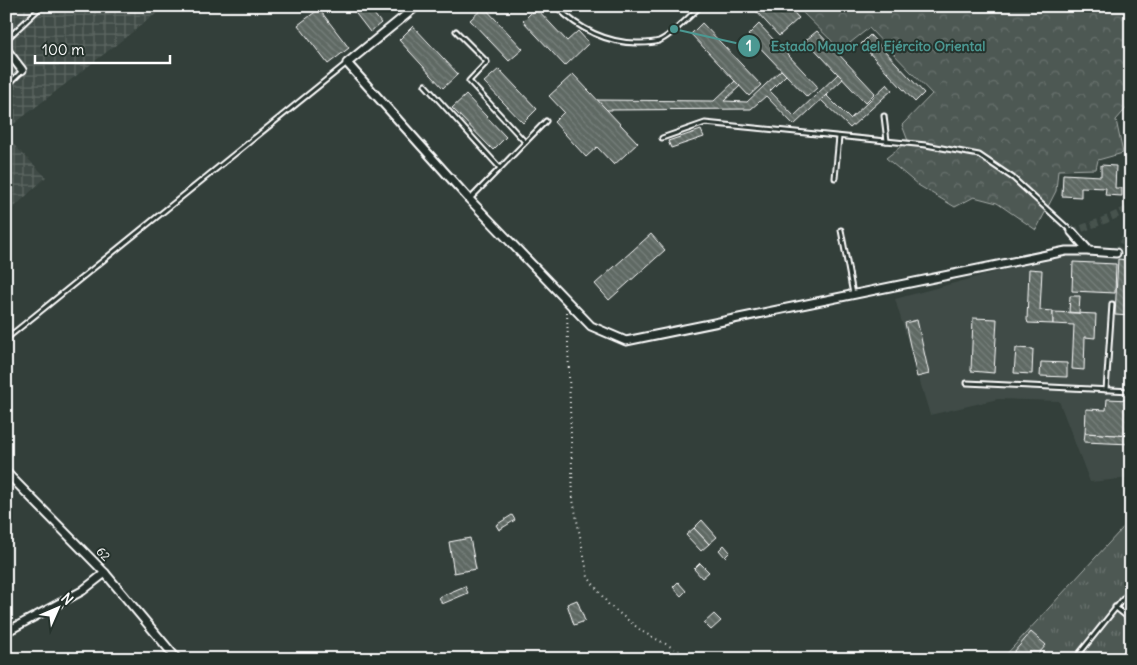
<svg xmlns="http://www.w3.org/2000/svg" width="1137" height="665" font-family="Delius,sans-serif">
<defs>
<pattern id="industrial-grid" width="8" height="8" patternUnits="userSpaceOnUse" patternTransform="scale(1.25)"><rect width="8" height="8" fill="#404c47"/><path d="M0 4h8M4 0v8" fill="none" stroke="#5d6763"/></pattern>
<pattern id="grass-tufts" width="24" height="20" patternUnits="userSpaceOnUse" patternTransform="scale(1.25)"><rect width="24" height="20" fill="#4d5853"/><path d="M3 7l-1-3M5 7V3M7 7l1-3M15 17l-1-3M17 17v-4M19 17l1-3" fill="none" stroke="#68716d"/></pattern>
<pattern id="forest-crowns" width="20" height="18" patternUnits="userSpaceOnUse" patternTransform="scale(1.25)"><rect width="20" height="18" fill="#4d5853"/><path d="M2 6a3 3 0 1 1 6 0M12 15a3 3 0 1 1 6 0" fill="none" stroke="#68716d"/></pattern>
<pattern id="building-back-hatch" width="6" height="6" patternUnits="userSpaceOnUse" patternTransform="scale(1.25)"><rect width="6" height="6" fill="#5f6964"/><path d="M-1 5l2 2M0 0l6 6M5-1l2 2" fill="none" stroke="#77807b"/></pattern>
</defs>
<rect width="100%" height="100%" fill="#333f3a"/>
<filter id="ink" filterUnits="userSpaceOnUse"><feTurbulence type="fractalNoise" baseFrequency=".02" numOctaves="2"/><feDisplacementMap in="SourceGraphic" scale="10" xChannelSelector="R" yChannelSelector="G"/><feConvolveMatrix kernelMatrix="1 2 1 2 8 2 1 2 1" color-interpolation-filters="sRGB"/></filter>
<g filter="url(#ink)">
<path fill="#404c47" d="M1131 249V478L1090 482 1059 401 998 399 930 415 895 299 1067 253H1125Z"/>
<g fill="url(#industrial-grid)">
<path d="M6 6H166L6 130Z"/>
<path d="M6 137 46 177 6 215Z"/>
</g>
<path fill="url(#grass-tufts)" stroke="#a6aca9" d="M1131 519V659H1002Z"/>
<path fill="url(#forest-crowns)" stroke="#a6aca9" d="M796 6H871L876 10 880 6H1131V103L1116 120 1123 153 1098 160 1096 169 1058 170 1056 191 1036 230 997 203 974 197 955 207 918 185 886 158 908 141 902 125 932 94 869 28 841 50Z"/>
<g fill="url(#building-back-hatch)" stroke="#fff">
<path d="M350 6H368L381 23 370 32Z"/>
<path d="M759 6H788L799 18 779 36 755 10Z"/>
<path d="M484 7 523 49 509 61 470 20Z"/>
<path d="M536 8 567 41 578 31 589 43 565 66 523 21Z"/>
<path d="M319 9 349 48 328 64 298 25Z"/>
<path d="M702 23 761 85 749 96 691 34Z"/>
<path d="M759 24 818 87 807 97 748 35Z"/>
<path d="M413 26 458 74 443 88 399 40Z"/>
<path d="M817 31 875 93 865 103 806 40Z"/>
<path d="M870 35 924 93 915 102 861 44Z"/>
<path d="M499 69 537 109 523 123 484 82Z"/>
<path d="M781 70 786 75 770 91 794 116 838 74 843 79 794 125 766 96 751 109 607 110 597 100 714 101 735 81 740 86 724 101 747 102Z"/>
<path d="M573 74 638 143 614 165 597 147 586 157 554 122 564 112 549 96Z"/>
<path d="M887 84 892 90 850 128 821 100 826 95 850 119Z"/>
<path d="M466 95 506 137 493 150 452 108Z"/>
<path d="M701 130 704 137 671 148 668 141Z"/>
<path d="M1101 165 1116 166 1115 188H1122V196L1105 195 1106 188 1081 187V197L1062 196 1063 174 1101 176Z"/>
<path d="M651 234 665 250 609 300 595 284Z"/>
<path d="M1118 259 1127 260V268H1131V280H1126L1125 306 1131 307V316L1115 315Z"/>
<path d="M1073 262 1116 264 1115 293 1072 291Z"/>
<path d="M1029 269 1042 270 1040 310 1053 311V324L1028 323 1027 320Z"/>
<path d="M1070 296H1080L1079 313 1069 312Z"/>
<path d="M1053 312 1096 314 1095 338 1085 337 1084 370 1072 369 1074 325 1053 324Z"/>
<path d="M973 318 997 319 994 373 971 371Z"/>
<path d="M917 320 929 374 917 377 905 323Z"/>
<path d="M1016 348 1033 349 1032 374 1014 373Z"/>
<path d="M1041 362 1067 363V377L1040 376Z"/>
<path d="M1107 399 1131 400V436L1085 433 1086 409 1106 410Z"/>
<path d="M1085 433 1131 436V444L1084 442Z"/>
<path d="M512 515 515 520 499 530 496 525Z"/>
<path d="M702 520 717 537 709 544 694 528Z"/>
<path d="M694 528 709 544 701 551 686 535Z"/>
<path d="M470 538 476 569 454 573 449 542Z"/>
<path d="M724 545 730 552 725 557 719 550Z"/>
<path d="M700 563 709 572 702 578 694 569Z"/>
<path d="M678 582 686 591 681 596 673 587Z"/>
<path d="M465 586 468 593 442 604 439 597Z"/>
<path d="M577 600 585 621 574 625 567 604Z"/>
<path d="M714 614 721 621 711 630 704 623Z"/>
<path d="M1031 632 1046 645 1034 659H1008Z"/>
</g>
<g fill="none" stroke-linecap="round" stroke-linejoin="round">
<g stroke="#47524e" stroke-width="7" stroke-dasharray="7 3.5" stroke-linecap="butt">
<path d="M1072 232 1105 220 1131 208"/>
<path d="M1116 253 1131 229"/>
</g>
<defs>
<g id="lane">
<path d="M556 6C578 29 608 44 640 43 646 43 653 43 659 41 673 35 689 16 701 6"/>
<path d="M456 31 487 62 469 81 525 142"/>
<path d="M6 40 42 6"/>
<path d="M425 85 500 168"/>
<path d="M6 87 22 71"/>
<path d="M884 116 887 141"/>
<path d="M662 138 705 123 926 145 979 155 1013 178 1072 232"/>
<path d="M835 178 839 137"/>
<path d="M470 199 546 121"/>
<path d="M841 230 853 294"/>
<path d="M6 339 347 63"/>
<path d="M967 383 1131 391"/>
<path d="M1106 390 1112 304"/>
<path d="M1115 607 1131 620"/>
<path d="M1075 659 1131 589"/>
</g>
<g id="street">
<path d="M417 6 347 63 469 199 591 326 626 341 1066 251H1089"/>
<path d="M6 49 22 70"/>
<path d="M1072 232 1089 251 1116 253"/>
<path d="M6 472 105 573 177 659"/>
<path d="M6 632 82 591 105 573"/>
</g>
</defs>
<use href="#lane" stroke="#fff" stroke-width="7"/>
<use href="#street" stroke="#fff" stroke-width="11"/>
<g stroke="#fff" stroke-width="2" stroke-dasharray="1 4" stroke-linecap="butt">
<path d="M567 312 573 500 588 577 609 605 643 632 694 659"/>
<path d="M769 659 777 652"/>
</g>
<use href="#lane" stroke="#26332d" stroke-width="3"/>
<use href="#street" stroke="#26332d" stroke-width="7"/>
</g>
</g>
<g text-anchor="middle" stroke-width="4" stroke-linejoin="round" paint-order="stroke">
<g font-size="12" fill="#fff" stroke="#26332d">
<text transform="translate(103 554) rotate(46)" y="4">62</text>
</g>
</g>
<path fill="none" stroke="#4b9892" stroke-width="2" d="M674 29L749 46"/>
<g fill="#4b9892" stroke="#26332d" stroke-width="2">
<circle cx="674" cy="29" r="5"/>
<circle cx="749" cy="46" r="12"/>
</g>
<g font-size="15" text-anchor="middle" font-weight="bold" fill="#fff">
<text x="749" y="51">1</text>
</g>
<g font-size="14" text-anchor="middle" font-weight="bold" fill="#4b9892" stroke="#26332d" stroke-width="4" stroke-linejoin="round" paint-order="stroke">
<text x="878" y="51">Estado Mayor del Ejército Oriental</text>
</g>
<rect width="1137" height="665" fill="none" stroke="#26332d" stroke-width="25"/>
<rect x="12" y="12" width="1112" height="640" fill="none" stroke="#fff" stroke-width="2" filter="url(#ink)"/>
<g transform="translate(58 608) rotate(45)" stroke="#26332d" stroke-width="4" paint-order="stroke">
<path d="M0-4L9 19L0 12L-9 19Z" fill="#ffffff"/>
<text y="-8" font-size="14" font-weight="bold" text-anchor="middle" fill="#ffffff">N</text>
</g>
<path d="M35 55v8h135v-8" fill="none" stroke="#ffffff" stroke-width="2.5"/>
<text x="42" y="55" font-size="15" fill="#ffffff" stroke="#26332d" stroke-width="4" paint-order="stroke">100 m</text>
</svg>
